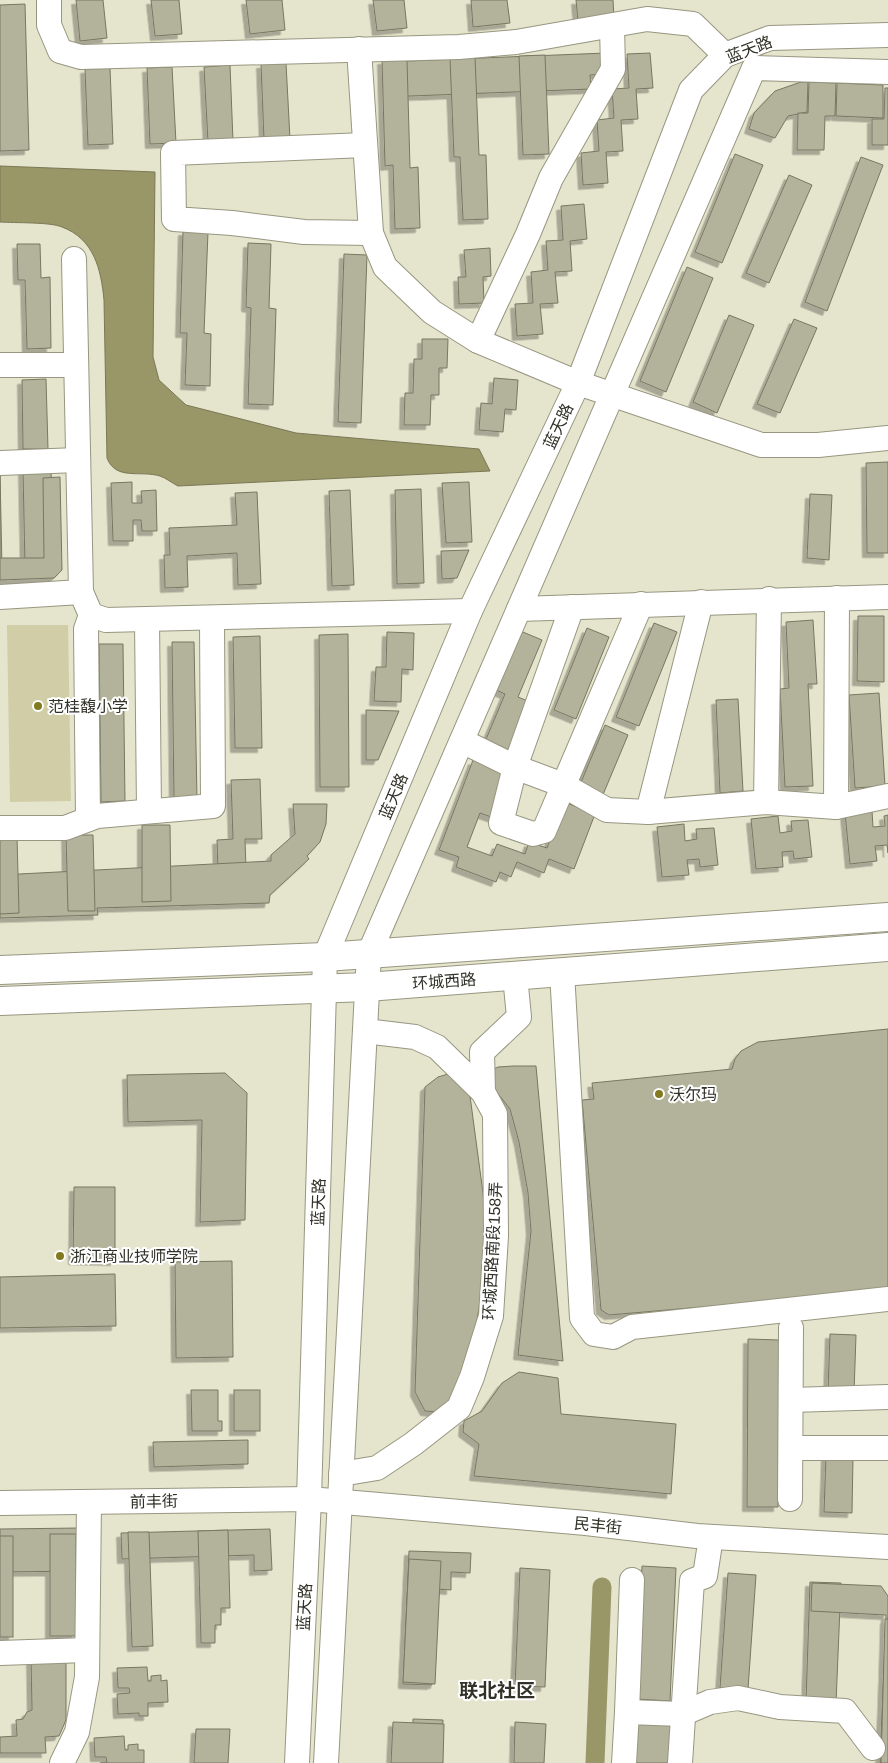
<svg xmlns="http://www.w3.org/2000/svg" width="888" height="1763" font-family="Helvetica,'Noto Sans SC',sans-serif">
<defs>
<filter id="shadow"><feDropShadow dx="-4.5" dy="4.5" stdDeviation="0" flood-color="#0004"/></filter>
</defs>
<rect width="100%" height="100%" fill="#e5e4cc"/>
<path fill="#d0cda7" d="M7 625H68L71 801 10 802Z"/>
<path fill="#999668" stroke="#7a7855" d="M0 166 155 172 153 357 159 380 186 405 296 433 479 449 490 471 178 486C172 483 166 478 160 476 140 470 116 481 107 458L104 300C101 269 94 239 62 227 51 222 15 223 0 222Z"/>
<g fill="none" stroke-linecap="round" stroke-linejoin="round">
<path stroke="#999668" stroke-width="19" d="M595 1763 602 1587"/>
</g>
<g fill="#b3b29b" stroke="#787762" filter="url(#shadow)">
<path d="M76 0H103L107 38 80 41Z"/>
<path d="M151 0H179L182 34 155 36Z"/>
<path d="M246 0H282L285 30 250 34Z"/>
<path d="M373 0H404L407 28 377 31Z"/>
<path d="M471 0H507L510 23 473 27Z"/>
<path d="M576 0H613L614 18 578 21Z"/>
<path d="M25 4 29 150 0 151V5Z"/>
<path d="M606 53V74L590 75 591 89 385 97 383 62Z"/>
<path d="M650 53 653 88 636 89 638 119 621 120 623 151 606 152 608 183 583 185 581 153 599 151 597 120 614 118 612 89 629 88 627 54Z"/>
<path d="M545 55 549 154 523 155 519 56Z"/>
<path d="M475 57 479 155H486L488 219 463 220 460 157H454L450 58Z"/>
<path d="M382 60H407L410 168 418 167 420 228 395 229 393 165 385 166Z"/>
<path d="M286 63 290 139 264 140 261 64Z"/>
<path d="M230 65 233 141 208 142 204 67Z"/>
<path d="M172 67 176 143 150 144 147 68Z"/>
<path d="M110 68 113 144 88 145 85 69Z"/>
<path d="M801 82H808L807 112 788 116 775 138 749 129 754 113 775 91Z"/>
<path d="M809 82 836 83 835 116H825L824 150H797L798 113H808Z"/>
<path d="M837 83 883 85V118L836 116Z"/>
<path d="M885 88H888V145H872V119H884Z"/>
<path d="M735 154 763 165 722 263 695 252Z"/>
<path d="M861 157 883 165 827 311 805 302Z"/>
<path d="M789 175 812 185 769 283 746 273Z"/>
<path d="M584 204 587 239 570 241 572 271 555 272 558 303 540 304 543 334 517 336 515 304 533 303 531 272 548 270 546 241 563 240 561 206Z"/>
<path d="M183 231 208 232 204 333 211 334 210 386 185 385 187 333H180Z"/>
<path d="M248 243 271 244 269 308 276 309 273 405 248 404 251 308 246 307Z"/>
<path d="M17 244H40L41 278 50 277 51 348 27 349 25 280H18Z"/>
<path d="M490 248 491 276 483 277 484 303 459 304 458 277H466L464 250Z"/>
<path d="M344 254 367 255 361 423 338 422Z"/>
<path d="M687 267 713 278 666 392 640 381Z"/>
<path d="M729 315 754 325 717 413 693 402Z"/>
<path d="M794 319 817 328 780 413 757 404Z"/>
<path d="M422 339H448L447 368H439V395H431L430 425H404L405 393H413L414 359H422Z"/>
<path d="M494 378 518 380 516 410 505 409 503 432 479 430 481 403 492 404Z"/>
<path d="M46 379 48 449H23L22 380Z"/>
<path d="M888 462V553H867L866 463Z"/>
<path d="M51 469 54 567H25L23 470Z"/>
<path d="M0 473 2 569H0Z"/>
<path d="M60 477 62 570 54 578 0 580V558H44L43 478Z"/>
<path d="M132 482V503H142L141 491 156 490 157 531H142L141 520H133V541H113L111 483Z"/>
<path d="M469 482 472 542 446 543 442 483Z"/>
<path d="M421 489 424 583 397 584 395 490Z"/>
<path d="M350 490 354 585 332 586 329 491Z"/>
<path d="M257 492 261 584 238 585 237 553 187 556 188 587 165 588 164 555H170L169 528 237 525 235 493Z"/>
<path d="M810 494 832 495 829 560 807 558Z"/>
<path d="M469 550 457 578 442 579 441 551Z"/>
<path d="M858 616H884V682L857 681Z"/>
<path d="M813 620 817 684H808L813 786 785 787 780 689 789 688 786 622Z"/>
<path d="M654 623 677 632 639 726 616 717Z"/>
<path d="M587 628 609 637 576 719 554 710Z"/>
<path d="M518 630 542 640 518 697 530 702 509 754 484 744 505 694 494 689Z"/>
<path d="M387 632 414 633 413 670 402 669 401 702 374 701 376 667H386Z"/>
<path d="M348 634 349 787H320L319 635Z"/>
<path d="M260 636 262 748H235L233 637Z"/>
<path d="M172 642H194L197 799H174Z"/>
<path d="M99 644H123L125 801 101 802Z"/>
<path d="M879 693 885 786 855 788 849 695Z"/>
<path d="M738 699 743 791 720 793 716 700Z"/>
<path d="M366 710 399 711 378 760H366Z"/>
<path d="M605 725 628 735 602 797 579 787Z"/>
<path d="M473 760 511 775 494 818 480 813 467 847 492 856 497 844 525 854 529 842 547 848 564 802 595 814 574 869 549 859 544 873 517 862 511 877 500 872 496 882 456 867 459 857 439 850Z"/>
<path d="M260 779 262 839H245L247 900 219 901 217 840 233 839 231 780Z"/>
<path d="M293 804H327L326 824 320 842 307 856 309 859 270 895 269 903 97 908 98 915 0 918V875L271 861V855L295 834Z"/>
<path d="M872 811 873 827 885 826 884 816 888 815V853L887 845 875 846 877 861 850 864 845 813Z"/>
<path d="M778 816 780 833 792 831 791 821 808 820 812 857 794 859 793 851 782 852 783 867 756 869 751 819Z"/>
<path d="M684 824 685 841 697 839 696 829 714 828 718 865 700 867 699 859 687 860 689 875 662 877 657 827Z"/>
<path d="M142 825H170L171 901 142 902Z"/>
<path d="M66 835H93L95 911H68Z"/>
<path d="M0 836H17L19 913 0 914Z"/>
<path d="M888 1029V1291L609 1315 601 1310 582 1100 594 1099 592 1083 732 1069 735 1059 741 1051 758 1042Z"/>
<path d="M513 1066H536L563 1361 518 1355 531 1231 528 1193 519 1142 510 1109 492 1086 490 1071 498 1067Z"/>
<path d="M455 1072 470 1096 485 1208 483 1283 475 1333 454 1396 439 1412 425 1411 415 1392 425 1087 438 1077Z"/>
<path d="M225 1073 247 1093 245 1220 200 1222 202 1120 128 1122 127 1075Z"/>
<path d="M74 1187H115V1261L73 1260Z"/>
<path d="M232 1261 233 1357 176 1358 175 1262Z"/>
<path d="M115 1274 116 1326 0 1328V1277Z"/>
<path d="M830 1334 856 1335 854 1393 828 1392Z"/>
<path d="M748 1339 779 1340 778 1507H747Z"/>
<path d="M519 1372 558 1378 561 1414 676 1424 671 1494 474 1476 479 1444 463 1432 464 1421 482 1411 502 1383Z"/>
<path d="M191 1390H218V1421H222V1431H192Z"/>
<rect x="234" y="1390" width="26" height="41"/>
<path d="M248 1440V1464L154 1467 153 1442Z"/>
<path d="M826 1456 853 1457 852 1513 824 1512Z"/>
<path d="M80 1528 81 1571 0 1572V1529Z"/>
<path d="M270 1529 272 1570 254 1571V1555L122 1559 121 1533Z"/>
<path d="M228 1530 230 1608H221V1625H215V1643H201L198 1531Z"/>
<path d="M128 1532H149L153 1646 132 1647Z"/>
<rect x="50" y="1534" width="26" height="102"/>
<rect x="0" y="1536" width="13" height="101"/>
<path d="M409 1551 471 1553 470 1573 451 1572V1590L436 1589 432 1685 403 1684Z"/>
<path d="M409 1559 441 1561 435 1684 403 1682Z"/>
<path d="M642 1566 676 1568 670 1701 636 1699Z"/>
<path d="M520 1568 550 1570 545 1687 515 1686Z"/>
<path d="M728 1573 756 1575 748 1689 720 1688Z"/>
<path d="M810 1582 841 1583 836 1703 806 1701Z"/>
<path d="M812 1583 881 1586 888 1596V1763H880L886 1615 811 1611Z"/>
<path d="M885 1619H888V1763H881Z"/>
<path d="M66 1656V1720L59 1736 45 1737 46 1753H0V1737L17 1736 16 1720 23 1719 27 1712 32 1710 31 1657Z"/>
<path d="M147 1667 148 1681H151V1676L161 1675V1681L167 1680 168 1702 148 1703V1716H139V1713L118 1714 117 1694 130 1693 129 1688H118L117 1668Z"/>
<path d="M413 1719 443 1720 441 1763H412Z"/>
<path d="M393 1722 444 1724 443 1763H391Z"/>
<path d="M515 1722 546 1724 544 1763H514Z"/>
<path d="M636 1723 672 1725 670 1763H634Z"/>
<path d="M196 1729H230L228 1763H194Z"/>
<path d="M124 1736 125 1750H128V1745L138 1744V1750H144V1763H100H107L106 1757H95L94 1738Z"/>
</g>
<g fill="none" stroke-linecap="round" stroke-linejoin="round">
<defs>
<g id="minor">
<path d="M49 0V25L60 51 81 57 459 47 516 42 647 19 693 24 725 55"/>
<path d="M359 49 371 233 385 267 432 312 478 341 578 383 761 445H818L888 438"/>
<path d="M365 145 173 153 174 219 232 223 304 232 371 233"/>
<path d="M74 259 81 592 91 615 106 620 470 611"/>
<path d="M478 341 528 234 551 178 613 69 612 26"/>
<path d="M0 365H76"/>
<path d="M0 463 78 460"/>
<path d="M0 597 81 592"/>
<path d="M572 607 515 767 501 823 533 834 544 831 641 604"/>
<path d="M519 609 888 597"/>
<path d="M147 620 149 811"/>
<path d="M462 741 515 767 563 785 607 810 648 812 701 602"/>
<path d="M766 802 769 599"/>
<path d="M836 807 837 598"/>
<path d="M648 812 766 802 836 807 888 796"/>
<path d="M88 819 86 629 91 615"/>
<path d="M0 828H65L97 816 213 806 212 618"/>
<path d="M562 972 582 1318 594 1334 613 1337 632 1327 888 1299"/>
<path d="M483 1092 482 1052 519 1017 515 976"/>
<path d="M791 1400 888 1397"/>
<path d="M791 1448H888"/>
<path d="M341 1474 377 1468 413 1444 459 1408 472 1377 491 1316 496 1236 495 1114 483 1092 437 1047 415 1037 365 1031"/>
<path d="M790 1499 791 1328"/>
<path d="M0 1503 309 1499 586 1523 697 1536 888 1547"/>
<path d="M0 1653 87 1650"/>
<path d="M627 1712 632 1580"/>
<path d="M62 1763 77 1732 87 1677 89 1502"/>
<path d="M297 1763 309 1499 325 957 470 611 578 383 691 90 725 55 770 38 888 35"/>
<path d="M326 1763 369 954 754 68 888 72"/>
<path d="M624 1763 627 1712 682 1714 710 1702 738 1698 780 1707 845 1711 873 1748"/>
<path d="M680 1763 692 1581 705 1576 711 1537"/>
</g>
<g id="major">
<path d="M0 970 325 957 888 917"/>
<path d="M0 1001 367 987 888 947"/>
</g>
</defs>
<use href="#minor" stroke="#989680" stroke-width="26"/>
<use href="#major" stroke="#989680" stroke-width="30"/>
<use href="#minor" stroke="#fff" stroke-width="24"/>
<use href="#major" stroke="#fff" stroke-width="28"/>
</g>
<g fill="#817a1f" stroke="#fff" stroke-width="2">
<circle cx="38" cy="706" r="5"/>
<circle cx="659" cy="1094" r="5"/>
<circle cx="60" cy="1256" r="5"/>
</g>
<g text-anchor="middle" stroke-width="4" stroke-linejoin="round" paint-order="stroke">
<g font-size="16" fill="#313128" stroke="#fff">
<text transform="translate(749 49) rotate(-21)" y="6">蓝天路</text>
<text transform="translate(558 426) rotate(-65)" y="6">蓝天路</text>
<text transform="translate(393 796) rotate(-67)" y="6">蓝天路</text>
<text transform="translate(444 981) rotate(-4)" y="6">环城西路</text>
<text transform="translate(318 1202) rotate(-88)" y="6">蓝天路</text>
<text transform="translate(492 1251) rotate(-87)" y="6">环城西路南段158弄</text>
<text transform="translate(154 1501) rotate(-1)" y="6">前丰街</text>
<text transform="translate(598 1525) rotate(6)" y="6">民丰街</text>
<text transform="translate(304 1607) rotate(-87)" y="6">蓝天路</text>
</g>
<g font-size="16" fill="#313128" stroke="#fff" text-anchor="start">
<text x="48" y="712">范桂馥小学</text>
<text x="669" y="1100">沃尔玛</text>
<text x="70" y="1262">浙江商业技师学院</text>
</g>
<g font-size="19" font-weight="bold" fill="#313128" stroke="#fff">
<text x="497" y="1697">联北社区</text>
</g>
</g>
</svg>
